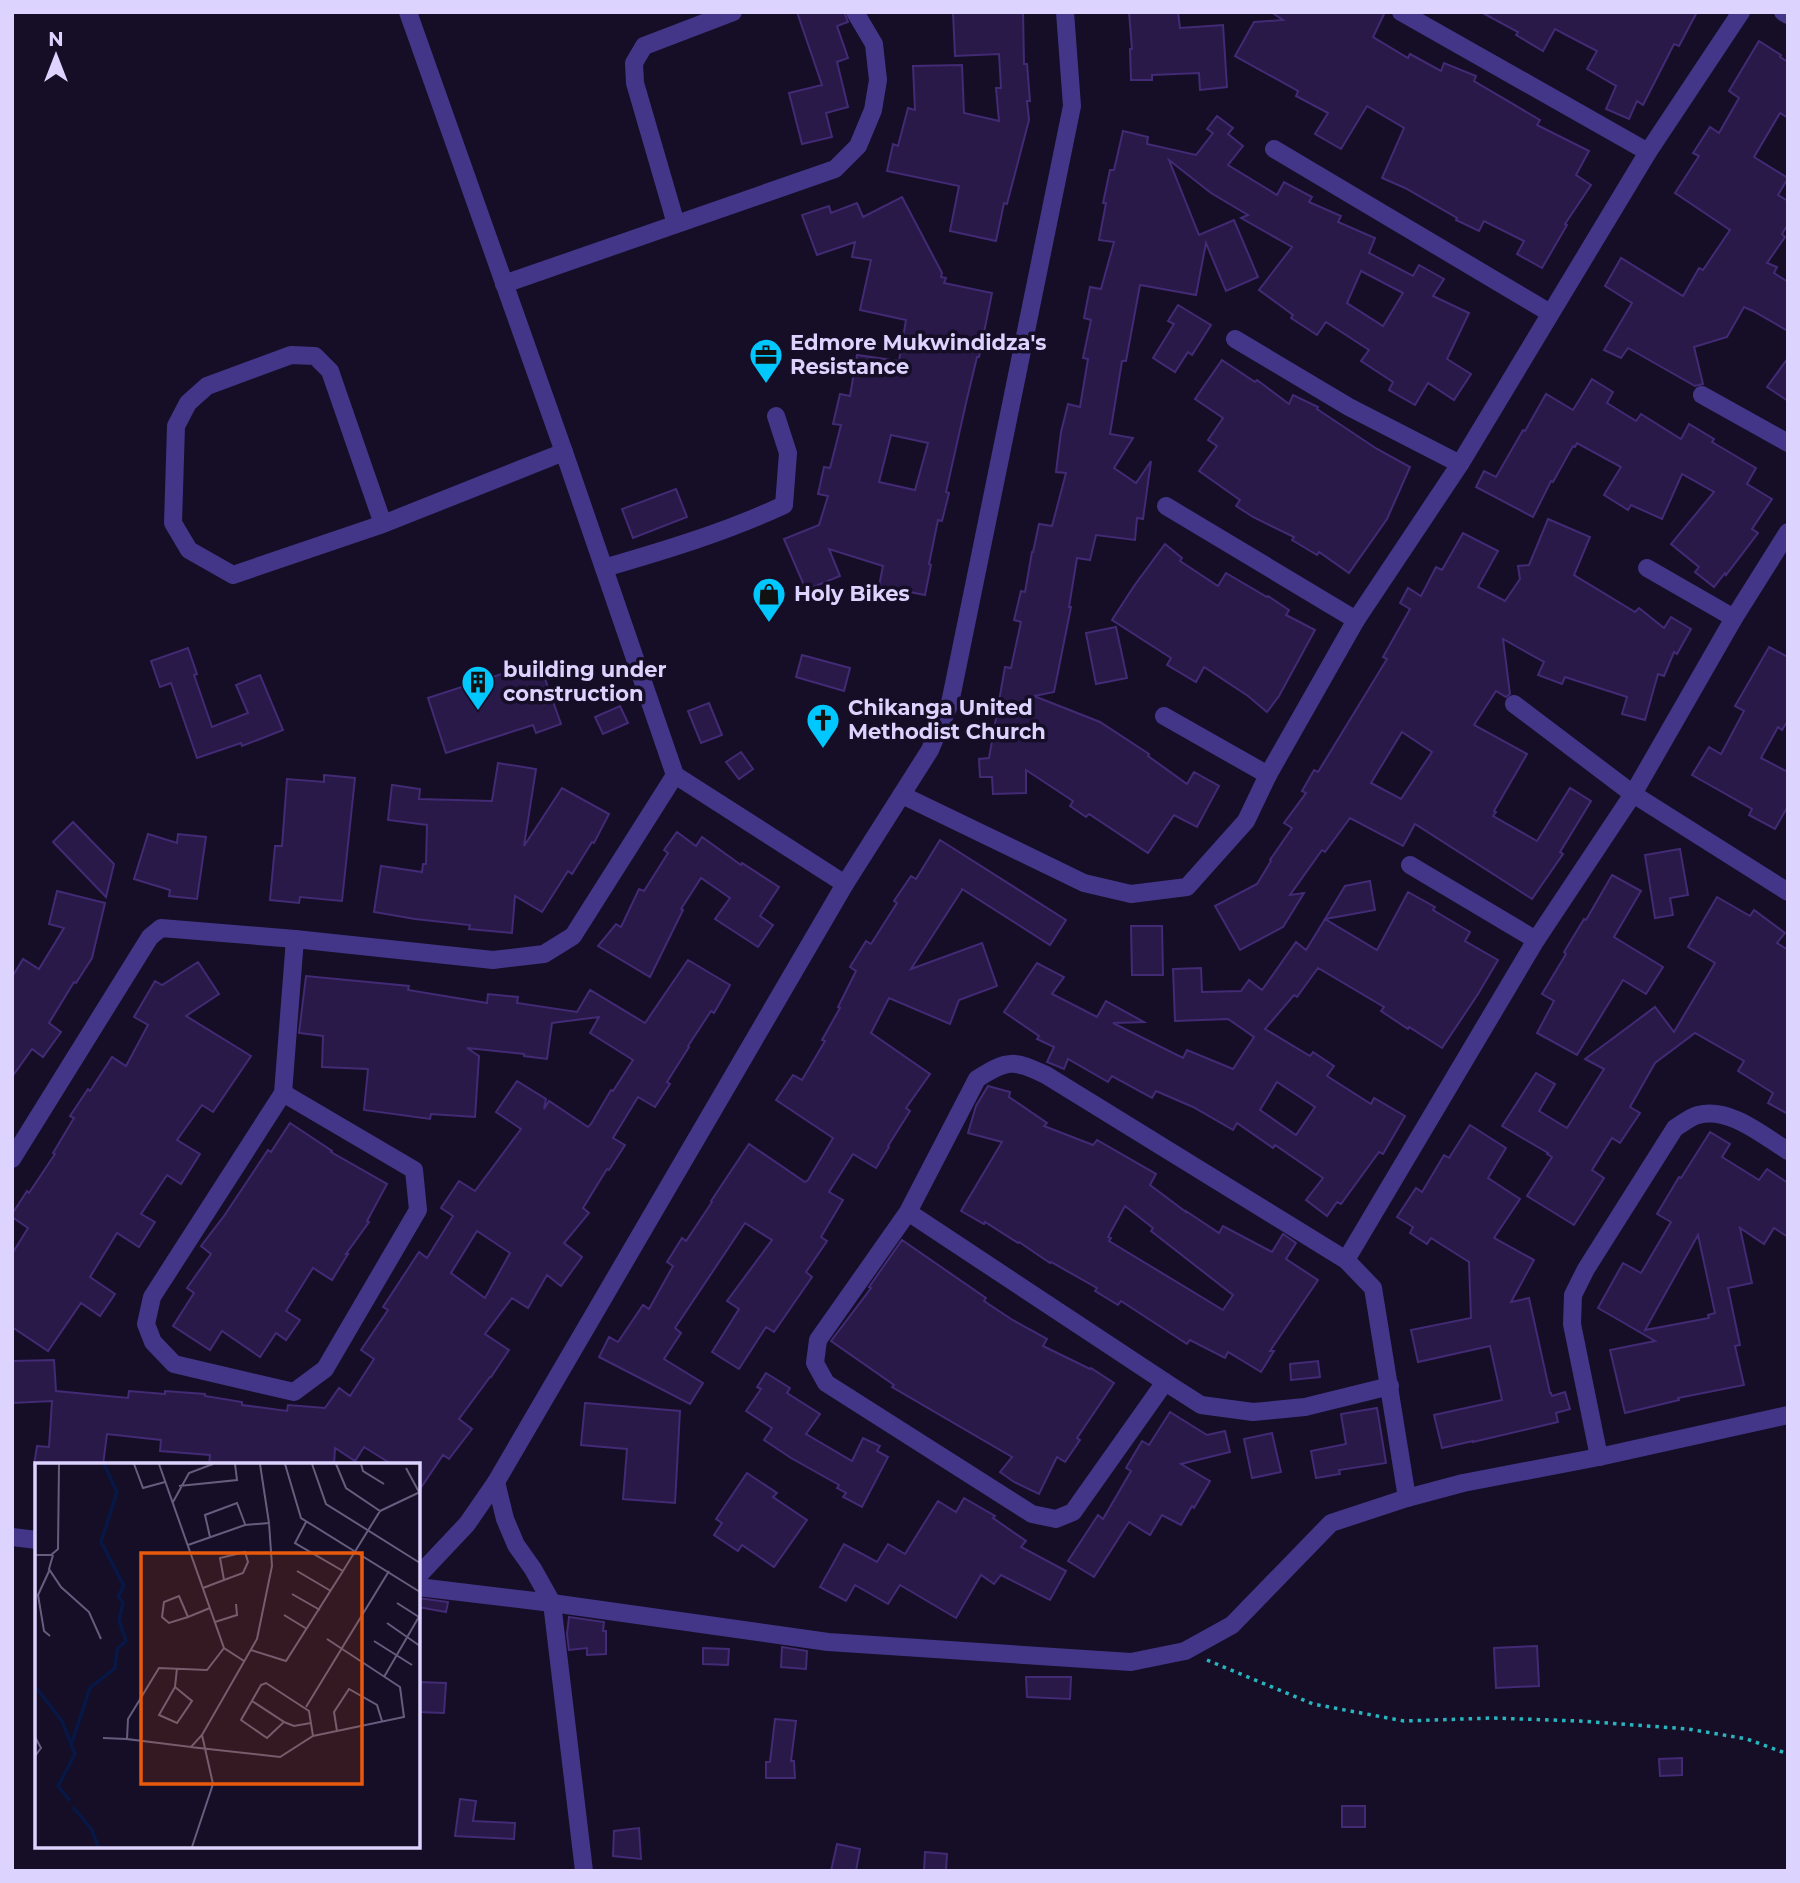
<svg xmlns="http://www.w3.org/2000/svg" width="1800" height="1883" font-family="Montserrat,sans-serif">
<rect width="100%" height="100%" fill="#150e26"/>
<g fill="#281948" stroke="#422a75" stroke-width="2" fill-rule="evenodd">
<path d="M797 12H844L848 22 837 26 848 58 837 62 848 107 826 113 832 137 802 144 789 93 822 85Z"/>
<path d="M953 12H1023L1024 64H1027L1030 101H1027L1029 120 1007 204 1004 203 996 241 950 231 959 186 887 171 893 144 898 146 908 108 915 110 913 66 962 65 964 113 999 121 996 88H1001L999 54 955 56Z"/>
<path d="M1129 12H1178L1180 28 1223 25 1227 87 1200 90 1199 73 1152 75V80H1131L1130 49H1132Z"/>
<path d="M1271 12H1385L1373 37 1408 58 1410 54 1441 71 1444 63 1476 76 1474 81 1540 120 1537 125 1589 151 1576 175 1591 185 1565 224 1567 225 1542 268 1517 254 1524 241 1484 221 1479 231 1456 220 1457 218 1405 188 1382 178 1404 128 1367 106 1341 149 1315 134 1328 113 1296 96 1298 91 1235 56 1254 22 1283 20Z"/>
<path d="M1481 12H1697L1679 46 1674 44 1643 105 1637 101 1629 119 1606 109 1616 86 1587 69 1597 51 1555 29 1543 51 1516 35 1518 32Z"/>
<path d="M1759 41 1781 55 1780 57 1788 62V118L1780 113 1754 157 1788 178 1778 195 1788 201V224L1782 234 1785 237 1767 263 1777 267 1774 273 1788 282V331L1753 311 1744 307 1727 337 1694 347 1703 384 1695 386 1628 348 1621 358 1604 350 1632 303 1605 286 1621 258 1683 296 1699 268 1703 270 1730 230 1675 193 1699 156 1693 153 1710 127 1719 133 1739 98 1729 91Z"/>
<path d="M1217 116 1233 128 1228 134 1243 146 1228 165 1277 195 1284 182 1312 197 1309 202 1341 216 1338 222 1375 238 1369 253 1413 276 1419 265 1444 279 1433 296 1469 313 1447 359 1471 374 1454 400 1428 383 1415 405 1389 390 1393 382 1361 361 1369 350 1326 322 1317 335 1291 318 1293 315 1259 290 1292 247 1241 218 1248 215 1211 193 1169 160 1199 235 1234 220 1258 277 1226 291 1206 243 1196 295 1140 285 1126 361H1122L1110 434 1133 438 1114 468 1136 483 1151 461 1143 519 1137 518 1135 540 1096 535 1090 560 1077 558 1069 607H1071L1054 692 1034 696 1100 722 1149 754 1148 756 1187 784 1194 772 1219 786 1197 827 1174 815 1148 853 1089 814 1086 817 1070 806 1073 801 1026 770V793L993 794 992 777H980L979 759 989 758 1005 667 1011 668 1021 622 1014 620 1021 591 1025 592 1032 552H1033L1039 524 1052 526 1066 473 1056 472 1061 432 1068 404 1080 407 1088 359 1083 358 1091 320 1084 318 1090 287 1101 289 1114 242 1099 240 1106 203H1103L1110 170H1114L1123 131 1148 137 1147 144 1196 155 1213 133 1207 129ZM1361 271 1403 293 1383 326 1347 303Z"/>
<path d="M902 197 942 273 941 277 946 278 944 283 992 293 979 357H977L966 403 946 492 949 493 942 521 938 520 929 564 931 565 925 595 879 586 883 566 829 549 840 576 806 590 784 539 819 525 828 496 818 494 824 467 830 468 841 425 833 424 840 394 850 396 857 355 899 361 906 320 860 310 871 260 852 257 855 242 817 255 802 215 829 206 831 213 857 203 863 217ZM891 435 928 443 915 490 879 482Z"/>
<path d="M1178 305 1211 325 1192 355 1188 352 1175 372 1153 358 1174 324 1168 321Z"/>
<path d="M1788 358V401L1767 387Z"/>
<path d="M1222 360 1255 382 1257 380 1289 404 1293 395 1318 407 1317 409 1377 449 1410 467 1387 519 1349 573 1319 552 1317 555 1292 540 1294 537 1253 517 1236 506 1240 500 1199 471 1217 446 1208 440 1223 418 1195 399Z"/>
<path d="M1592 379 1613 392 1607 403 1636 421 1641 414 1681 439 1689 424 1714 439 1712 442 1756 468 1747 484 1772 499 1752 529 1758 533 1726 575 1725 573 1714 587 1695 572 1699 567 1671 544 1714 492 1682 474 1662 519 1631 505 1628 510 1604 495 1621 467 1577 443 1575 447 1573 446 1553 482 1551 481 1533 517 1476 487 1484 471 1496 477 1523 430 1525 431 1546 394 1573 410Z"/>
<path d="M676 489 687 517 633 538 622 509Z"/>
<path d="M1548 519 1590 537 1574 575 1635 612 1639 608 1664 628 1671 617 1691 629 1677 654 1674 652 1664 676 1658 674 1645 720 1622 714 1627 697 1565 677 1562 684 1538 675 1544 662 1503 639 1510 694 1506 697 1496 691 1474 725 1527 754 1494 811 1496 812 1493 816 1537 841 1570 788 1591 801 1560 852 1563 854 1532 899 1415 824 1403 846 1350 818 1325 852 1322 850 1290 895 1304 893 1283 927 1240 950 1215 906 1257 884 1271 861 1270 860 1292 828 1284 823 1306 793 1302 791 1314 770 1318 772 1387 659 1383 657 1410 609 1400 603 1408 588 1421 596 1436 567 1442 570 1463 533 1498 551 1478 587 1505 601 1520 579 1518 566 1529 565ZM1402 732 1432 752 1401 799 1371 783Z"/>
<path d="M1165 544 1182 558 1180 561 1218 586 1226 573 1267 597 1268 596 1289 610 1286 615 1315 630 1279 696 1267 712 1248 696 1204 667 1196 682 1167 665 1171 658 1112 620 1134 586Z"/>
<path d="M1116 627 1127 678 1096 684 1086 633Z"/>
<path d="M1769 647 1788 657V720L1782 730 1778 727 1761 758 1788 772V806L1775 829 1749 815 1752 809 1692 775 1709 747 1721 754 1744 711 1735 706Z"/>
<path d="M188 648 197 674 194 675 212 727 248 713 236 685 260 675 283 730 242 746 241 743 197 758 171 683 160 687 151 661Z"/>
<path d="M802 655 850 668 844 691 796 677Z"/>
<path d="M538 659 561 724 536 733 533 725 446 753 428 698 514 670 513 668Z"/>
<path d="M709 703 722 735 701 743 688 711Z"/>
<path d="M620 706 628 723 603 734 595 717Z"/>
<path d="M741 752 753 769 739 779 726 762Z"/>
<path d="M498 763 536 769 524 846 562 788 609 814 594 843 592 842 572 874 568 871 542 912 515 896 512 933 469 929 470 925 415 919 374 912 381 866 422 872 423 864H426L427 825 388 820 392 785 420 789 419 799 492 801Z"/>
<path d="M324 775 355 778 342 901 300 897 299 903 270 900 275 846H282L287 779 324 782Z"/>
<path d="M73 822 114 864 106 897 53 842Z"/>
<path d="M677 832 696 846 702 837 741 865 742 863 779 887 760 916 773 925 758 947 715 919 730 898 701 878 681 909 683 910 650 977 598 946 616 924 621 927 639 889 644 891 668 853 664 850Z"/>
<path d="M148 834 177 843 178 834 206 837 197 899 169 896 170 890 134 879Z"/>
<path d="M940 840 1066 920 1050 945 962 889V890L911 969 982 943 997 986 959 1000 950 1024 889 998 871 1033 930 1074 906 1108 910 1111 888 1146 889 1147 876 1168 853 1154 829 1192 843 1200 821 1237 827 1241 806 1272 812 1277 774 1332 766 1327 739 1369 712 1352 739 1309 727 1301 772 1240 745 1223 675 1328 681 1333 664 1359 703 1383 690 1404 599 1357 609 1337 618 1342 643 1305 649 1309 673 1266 667 1262 682 1238 686 1241 712 1202 711 1201 749 1144 805 1182 808 1180 833 1138 776 1100 793 1075 802 1080 825 1041 822 1040 840 1008 838 1007 856 971 850 967 866 941 871 944 897 903 894 901 911 876 916 879Z"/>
<path d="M1680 849 1688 895 1670 898 1673 915 1655 918 1645 855Z"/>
<path d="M1612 875 1641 891 1614 937 1663 967 1646 994 1623 980 1577 1055 1537 1033 1554 1001 1542 994 1566 954 1564 952 1584 919 1586 920Z"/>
<path d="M1370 881 1375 910 1325 919 1345 886Z"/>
<path d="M57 891 105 903 92 958 76 983 74 982 49 1023 61 1032 43 1057 32 1049 12 1077V977L23 959 39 969 64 928 49 924Z"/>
<path d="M1408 892 1435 907 1433 910 1470 932 1465 941 1498 960 1478 994 1442 1048 1409 1027 1408 1029 1381 1011 1384 1007 1318 968 1297 997 1294 995 1265 1029 1310 1056 1313 1052 1334 1066 1327 1076 1371 1104 1374 1098 1405 1116 1383 1154 1379 1152 1341 1204 1337 1202 1327 1216 1306 1200 1323 1178 1275 1145 1273 1148 1237 1123 1233 1130 1193 1107 1156 1091 1152 1098 1112 1076 1108 1082 1068 1059 1064 1069 1047 1062 1054 1047 1037 1039 1039 1036 1004 1012 1037 963 1064 977 1052 994 1097 1017 1106 1001 1144 1022 1113 1023 1183 1058 1187 1050 1233 1069 1254 1037 1228 1019 1175 1021 1173 969 1201 968 1202 992 1241 991 1249 980 1262 990 1296 942 1306 950 1325 919 1377 950ZM1277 1082 1315 1107 1296 1135 1260 1110Z"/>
<path d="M1717 897 1750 916 1754 910 1785 933 1777 943 1788 950V1114L1768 1103 1773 1093 1738 1071 1744 1061 1695 1033 1655 1063 1630 1107 1640 1113 1620 1143 1612 1138 1592 1170 1604 1178 1574 1225 1527 1196 1552 1157 1547 1154 1548 1153 1502 1126 1536 1073 1555 1084 1539 1111 1567 1128 1604 1069 1585 1059 1655 1007 1674 1032 1715 963 1688 947Z"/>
<path d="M1131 926H1162L1163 975H1132Z"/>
<path d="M688 960 730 985 714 1013 711 1011 688 1046 689 1047 667 1082 670 1084 655 1107 638 1097 613 1138 625 1145 609 1170 607 1169 583 1208 589 1213 564 1243 582 1257 561 1286 547 1275 528 1308 512 1298 485 1334 509 1350 491 1377H490L459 1419 472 1429 449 1459 443 1455 418 1492V1465H393L364 1447 355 1461 335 1448 334 1465H209L210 1455 160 1451 161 1440 107 1434 103 1465H34L37 1446 49 1447 52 1401 12 1403V1361L54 1360 56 1391 128 1398 129 1391 165 1394V1391L205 1394V1396L242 1402V1405L287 1411 288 1405 325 1408 339 1388 350 1396 374 1359 361 1350 388 1310 383 1307 419 1252 427 1258 453 1216 441 1208 459 1181 475 1191 521 1129 496 1112 517 1081 546 1099 544 1109 549 1101 588 1127 591 1124 611 1090 613 1091 633 1060 590 1033 599 1017 552 1023 547 1059 524 1056V1054L467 1048 479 1056 475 1117 431 1114 430 1119 364 1110 368 1069 322 1067 323 1036 299 1033 306 976 409 986 408 990 487 1003 488 994 518 997 517 1003 577 1012 590 990 645 1023ZM477 1231 510 1253 485 1298 451 1273Z"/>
<path d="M198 962 219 994 186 1016 251 1056 213 1112 202 1105 177 1140 200 1154 181 1184 167 1175 141 1214 155 1222 139 1247 117 1233 90 1277 115 1294 100 1316 81 1303 48 1351 12 1327V1254L28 1228 12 1217V1214L27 1191 29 1193 55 1154 53 1153 74 1118 70 1116 88 1089 90 1091 112 1057 126 1066 148 1025 134 1017 155 981 162 985Z"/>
<path d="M988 1086 1010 1092 1009 1097 1047 1123 1044 1126 1093 1145 1097 1140 1156 1174 1150 1185 1186 1212V1211L1219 1233 1223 1226 1272 1252 1283 1234 1296 1243 1286 1259 1318 1280 1270 1351H1274L1261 1372 1228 1352 1225 1358 1190 1340 1187 1344 1121 1301 1118 1305 1095 1291 1097 1288 1051 1262 1050 1263 1019 1242 1018 1243 985 1222 984 1224 961 1211 1002 1142 968 1133 976 1106ZM1125 1206 1153 1228 1151 1231 1233 1295 1223 1310 1109 1241 1111 1238 1108 1237Z"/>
<path d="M290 1123 332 1151 331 1152 387 1184 367 1221 369 1222 346 1254H348L332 1280 313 1268 286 1311 300 1320 286 1340 276 1333 260 1357 222 1331 210 1350 173 1326 194 1293 187 1288 211 1254 201 1246 224 1216 268 1150 271 1152Z"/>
<path d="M1470 1125 1506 1148 1488 1178 1520 1199 1494 1238 1534 1260 1511 1302 1529 1298 1550 1393H1551L1552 1396 1565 1392 1570 1409 1556 1413 1558 1422 1473 1442V1441L1442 1448 1434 1415 1502 1400 1490 1346 1418 1362 1411 1330 1471 1318 1469 1262 1431 1238 1427 1244 1410 1233 1413 1227 1397 1217 1416 1188 1422 1192 1444 1155 1449 1158Z"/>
<path d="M1710 1132 1730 1144 1722 1157 1759 1180 1767 1169 1788 1183V1237L1774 1228 1764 1244 1740 1228 1752 1283 1728 1288 1740 1345 1735 1346 1744 1385 1678 1398 1679 1400 1625 1413 1610 1350 1655 1341 1598 1308 1623 1263 1641 1273 1671 1222 1657 1214 1679 1177 1681 1178ZM1698 1235 1715 1313 1708 1315 1709 1318 1645 1330Z"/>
<path d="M902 1240 986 1298 984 1301 1011 1319 1047 1339 1043 1346 1090 1369 1091 1368 1114 1383 1077 1438 1080 1440 1065 1462 1057 1457 1039 1494 1014 1482 1000 1472 1012 1457 892 1387 894 1385 831 1341 871 1288 869 1287Z"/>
<path d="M1318 1361 1320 1377 1291 1380 1290 1364Z"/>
<path d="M766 1373 790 1388 787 1393 820 1414 806 1434 852 1461 863 1438 880 1446 877 1451 888 1457 862 1507 843 1497 846 1493 837 1488 839 1485 791 1458 764 1440 772 1428 746 1411 761 1389 757 1387Z"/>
<path d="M585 1403 680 1411 675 1503 623 1499 627 1449 581 1445Z"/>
<path d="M1377 1408 1386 1463 1339 1470 1340 1474 1316 1478 1311 1451 1346 1444 1341 1414Z"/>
<path d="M1170 1412 1207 1435 1225 1431 1230 1452 1181 1464 1210 1481 1194 1508 1192 1506 1181 1525 1162 1515 1150 1535 1129 1522 1094 1577 1068 1561 1098 1515 1103 1519 1131 1471 1126 1468 1142 1441 1149 1445Z"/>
<path d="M1272 1433 1281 1472 1252 1478 1244 1439Z"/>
<path d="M747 1473 777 1493 773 1497 807 1520 774 1567 742 1545 738 1551 714 1535 722 1523 716 1519Z"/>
<path d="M964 1498 995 1516 993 1518 1026 1541 1021 1547 1066 1571 1050 1600 1001 1575 994 1584 981 1575 956 1618 900 1585 888 1604 855 1585 846 1601 820 1587 844 1544 877 1562 888 1544 905 1554 938 1501 956 1512Z"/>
<path d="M418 1598 448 1602 446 1612 418 1607Z"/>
<path d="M569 1617 604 1622 603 1631H606V1654L587 1655V1648L569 1650 567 1634Z"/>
<path d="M1537 1646 1539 1686 1496 1688 1494 1648Z"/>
<path d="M782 1647 807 1651 806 1669 781 1667Z"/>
<path d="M703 1648 729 1649 728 1665 703 1664Z"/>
<path d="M1026 1677H1071L1070 1699 1027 1697Z"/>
<path d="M418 1682 446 1683 444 1713 418 1712Z"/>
<path d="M775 1719 796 1721 791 1761H794L795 1778H766V1762H770Z"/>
<path d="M1682 1758V1775L1660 1776 1659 1759Z"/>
<path d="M460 1799 476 1801 473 1821 515 1823 514 1839 455 1836Z"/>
<rect x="1342" y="1806" width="23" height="21"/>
<path d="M639 1828 641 1859 613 1856 614 1831Z"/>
<path d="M837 1844 860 1849 856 1871H831Z"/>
<path d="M925 1852 947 1854 946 1871H924Z"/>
</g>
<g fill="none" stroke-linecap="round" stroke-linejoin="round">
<path stroke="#29b5bd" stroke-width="3.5" stroke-dasharray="3.5 5" stroke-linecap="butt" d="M1207 1660 1313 1704 1404 1721 1492 1718 1580 1721 1688 1729 1747 1739 1788 1754"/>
<g stroke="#433688" stroke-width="18">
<path d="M408 12 564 452 675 775 845 884"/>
<path d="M1401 12 1648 152 1741 12"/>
<path d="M1783 12 1788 15"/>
<path d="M1274 149 1550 313"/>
<path d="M676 224 635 83 634 63 644 46 733 12"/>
<path d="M504 284 835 169 858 146 873 110 878 80 874 44 855 12"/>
<path d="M1235 339 1349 407 1460 464"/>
<path d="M1702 395 1788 443"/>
<path d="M1166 506 1356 620"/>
<path d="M383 524 330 371 315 356 291 355 207 386 188 403 176 426 173 523 189 550 233 575 383 524 564 452"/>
<path d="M604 568C666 550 726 532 784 505L788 453 776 416"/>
<path d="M1647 568 1734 618"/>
<path d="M1514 704 1633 794 1788 892"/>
<path d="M1164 716 1268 775"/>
<path d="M902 795 1084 883 1131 894 1187 887 1246 821 1268 775 1356 620 1460 464 1648 152"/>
<path d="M1410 865 1536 940"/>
<path d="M283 1093 414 1170 418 1210 325 1369 294 1392 174 1364 153 1342 146 1324 152 1297 283 1093 295 939"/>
<path d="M12 1159 140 953 150 937 161 928 295 939 493 960 544 954 573 936 675 775"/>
<path d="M908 1212 1165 1382 1073 1512 1056 1519 1032 1514 826 1383 815 1363 818 1340 908 1212 977 1079C1008 1059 1014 1060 1046 1075L1346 1260 1373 1288 1407 1498"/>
<path d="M1346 1260 1536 940 1633 794 1734 618 1788 532"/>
<path d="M1165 1382 1201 1405 1253 1412 1305 1407 1390 1386"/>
<path d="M1599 1457 1572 1324 1573 1295 1586 1269 1675 1128C1682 1124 1690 1117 1698 1115 1730 1107 1762 1135 1788 1151"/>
<path d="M496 1482 505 1519 516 1545 533 1569 552 1603 584 1871"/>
<path d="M12 1537 37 1540"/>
<path d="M418 1576 467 1524 496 1482 845 884 930 750 950 703 1072 106 1065 12"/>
<path d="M418 1587 552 1603 828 1642 1131 1662 1185 1651 1232 1625 1331 1523 1407 1498 1463 1483 1599 1457 1788 1415"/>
</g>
</g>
<defs>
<symbol id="office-pin" viewBox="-11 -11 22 30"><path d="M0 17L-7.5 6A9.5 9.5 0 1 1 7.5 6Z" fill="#00c7fe" stroke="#150e26"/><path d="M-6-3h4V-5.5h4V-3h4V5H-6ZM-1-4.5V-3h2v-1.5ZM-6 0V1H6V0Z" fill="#111"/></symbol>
<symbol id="shop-pin" viewBox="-11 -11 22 30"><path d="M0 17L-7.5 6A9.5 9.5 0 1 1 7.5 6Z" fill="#00c7fe" stroke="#150e26"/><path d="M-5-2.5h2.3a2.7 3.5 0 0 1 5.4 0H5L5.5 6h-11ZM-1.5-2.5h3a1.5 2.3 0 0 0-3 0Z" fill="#111"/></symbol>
<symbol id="building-pin" viewBox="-11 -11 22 30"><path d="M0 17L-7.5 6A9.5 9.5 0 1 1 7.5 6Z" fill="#00c7fe" stroke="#150e26"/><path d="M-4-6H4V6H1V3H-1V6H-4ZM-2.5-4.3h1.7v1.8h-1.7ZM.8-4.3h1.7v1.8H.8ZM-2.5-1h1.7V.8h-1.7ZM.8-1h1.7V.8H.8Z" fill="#111"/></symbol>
<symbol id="church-pin" viewBox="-11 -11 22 30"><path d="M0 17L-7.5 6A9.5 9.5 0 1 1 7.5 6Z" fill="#00c7fe" stroke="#150e26"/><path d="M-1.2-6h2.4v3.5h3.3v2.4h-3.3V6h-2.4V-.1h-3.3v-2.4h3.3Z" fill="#111"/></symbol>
</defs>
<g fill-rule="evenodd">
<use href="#office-pin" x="747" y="336" width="38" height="52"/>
<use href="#shop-pin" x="750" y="575" width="38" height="52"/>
<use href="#building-pin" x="459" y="663" width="38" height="52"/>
<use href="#church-pin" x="804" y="701" width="38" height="52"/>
</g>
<g text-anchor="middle" stroke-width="7" stroke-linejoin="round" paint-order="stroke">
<g font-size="21" font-weight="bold" fill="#ddd3ff" stroke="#150e26" text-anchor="start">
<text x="790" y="350">Edmore Mukwindidza's<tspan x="790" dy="24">Resistance</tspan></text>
<text x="794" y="601">Holy Bikes</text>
<text x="503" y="677">building under<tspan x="503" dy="24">construction</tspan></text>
<text x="848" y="715">Chikanga United<tspan x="848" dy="24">Methodist Church</tspan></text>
</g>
</g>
<g transform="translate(35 1463)">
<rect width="385" height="385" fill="#150e26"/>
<path fill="none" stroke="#071746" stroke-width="3.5" d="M0 223 27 258 40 291 23 323 35 338M36 282 55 225 80 205 82 186 91 178 84 157 88 140 83 133 89 123 66 79 82 29 69 1M38 344 57 367 63 384"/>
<path fill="none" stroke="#655d7d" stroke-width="2" d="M99 1 108 25 130 19M124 1 189 185 209 198M250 1 266 55 385 129M277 1 291 41 385 100M326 1 328 8 349 21M371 5 384 29M144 23 202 17 200 1M138 39 154 10 178 1M345 48 385 29M271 59 260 80 308 108 345 48 311 25 301 1M175 74 170 52 202 40 210 61M153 82 210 62 234 60 225 1M0 92H16L23 86 24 1M18 92 14 106 26 124 54 149 66 176M262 108 296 128M168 125 189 117 208 110 213 99 210 89 185 95 189 117M257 131 285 147M362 140 384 154M249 152 272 166M153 154 144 133 129 139 127 154 134 160 153 154 175 145M180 159 202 152 201 141M352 160 385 183M15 173 9 168 3 132 15 106M339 178 377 202M189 185 172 207 124 205 93 256 92 276 156 284 167 272 222 176 237 103 234 60M216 187 251 198 308 108M349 214 385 152M140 224 157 238 142 260 124 252 140 224 142 205M217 238 249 259 232 275 206 257 226 222 231 220 274 248 278 273M271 244 354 108M249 259 259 263 276 260M302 268 299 249 314 226 342 242 347 258M0 274 6 285 0 293M68 275 92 276M155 284 245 294 278 273 369 254 365 224 292 176M157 384 178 321 167 272"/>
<path fill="#e8590c" fill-opacity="0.15" stroke="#e8590c" stroke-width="3.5" d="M106 90H327V321H106Z"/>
<rect width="385" height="385" fill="none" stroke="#ddd3ff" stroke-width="3.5"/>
</g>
<rect width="1800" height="1883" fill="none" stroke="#ddd3ff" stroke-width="28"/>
<g transform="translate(56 56)" stroke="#150e26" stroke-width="5" paint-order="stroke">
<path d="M0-5L12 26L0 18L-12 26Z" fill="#ddd3ff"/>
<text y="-10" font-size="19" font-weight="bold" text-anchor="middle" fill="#ddd3ff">N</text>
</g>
</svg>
